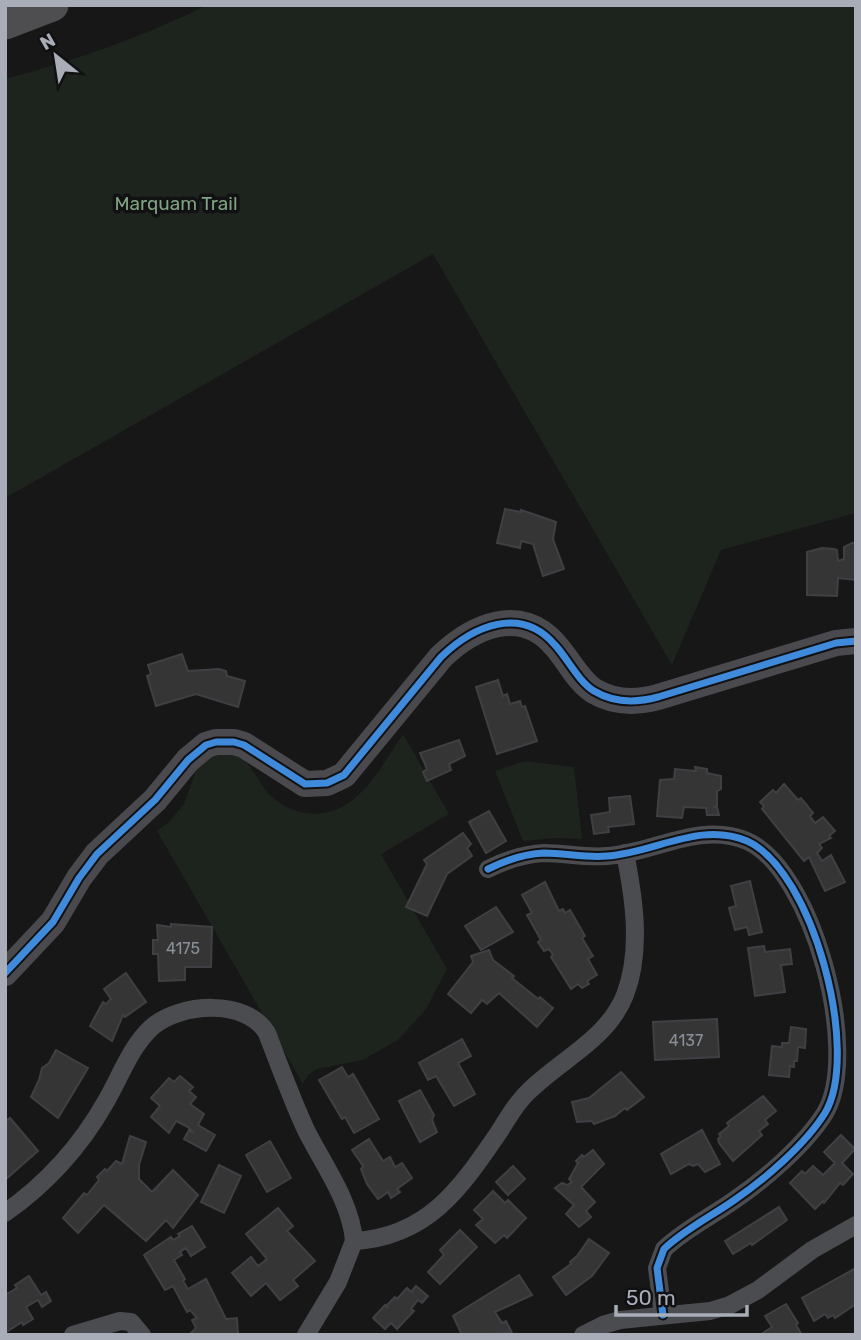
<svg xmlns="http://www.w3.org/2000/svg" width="861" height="1340" font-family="Rubik,sans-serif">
<rect width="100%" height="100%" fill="#171717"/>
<g fill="#1d241e">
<path d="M207 5H856V513L721 550 672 665 433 254 5 498V79C74 61 143 37 207 5Z"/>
<path d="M403 734 449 814 381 854 447 969 426 1009 398 1040 363 1060 317 1069 308 1075 303 1084 157 831 169 822 184 804 197 768 217 752C224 753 232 754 238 756 251 762 259 783 268 793 278 804 292 811 306 813 356 820 379 769 403 734Z"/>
<path d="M525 761 574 767 582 839 555 838 523 841 495 771Z"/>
</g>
<g fill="#353536" stroke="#3f4043" stroke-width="2">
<path d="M505 509 521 512V510L556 522 553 539 564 569 543 576 533 544 521 541 520 548 497 543Z"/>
<path d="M852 543H856V580L838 578 837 596 807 595V552L822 548 834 549 837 550 838 561 844 559V547Z"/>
<path d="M182 654 188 671 219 669 226 671 227 676 245 681 238 707 196 694 156 706 147 676 151 674 148 665Z"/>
<path d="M498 680 503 696 507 694 510 704 520 701 522 707 525 706 537 741 497 754 476 687Z"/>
<path d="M459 740 465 756 449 764 451 770 427 781 423 772 427 769 420 753Z"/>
<path d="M695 767 707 769V773L721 776V789L717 791V806L713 807H717L719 815H707L706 808 684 807 682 818 657 816 660 780 674 779 675 769 696 771Z"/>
<path d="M784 784 798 800 801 798 813 813 810 816 815 823 823 817 835 831 829 836 831 838 819 844 822 848 817 853 822 861 831 855 845 882 825 891 809 857 804 861 762 809 764 806 760 802 773 790 776 793Z"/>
<path d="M630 796 634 824 608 827 609 832 594 834 591 815 610 812 609 798Z"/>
<path d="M489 811 506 841 486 853 469 822Z"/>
<path d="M463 833 471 844 467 848 472 856 447 874 427 916 406 907 427 864 424 860Z"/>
<path d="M750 881 762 932 749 935 747 927 735 930 729 908 736 906 731 886Z"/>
<path d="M545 882 559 911 563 909 565 913 570 910 585 936 582 938 593 956 588 959 597 975 587 981 589 984 582 988 578 984 571 989 551 957 553 955 549 949 544 951 538 942 541 940 527 915 532 913 522 895Z"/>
<path d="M496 907 513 932 481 950 465 926Z"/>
<path d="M171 924 212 927 211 967H185V980L159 981 158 954H153V940H158L157 925 171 927Z"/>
<path d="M764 946 765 952 790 949 792 964 781 965 785 992 755 996 748 948Z"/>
<path d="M489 950 493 960 514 976 512 978 538 999 540 997 553 1008 537 1027 499 993 487 1004 482 1000 471 1013 448 994 473 962 471 956Z"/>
<path d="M126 973 146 1002 125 1017 123 1015 112 1041 90 1026 103 1002 106 1004 111 999 104 989Z"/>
<path d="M717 1019 719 1057 655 1060 653 1022Z"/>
<path d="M791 1027 806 1029 805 1048 798 1047 797 1061H794V1067L790 1066 789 1077 769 1075 772 1046 782 1047V1043H789Z"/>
<path d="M462 1039 471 1056 458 1063 475 1094 454 1106 436 1076 428 1080 419 1063Z"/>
<path d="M56 1050 88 1068 58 1118 31 1097 39 1080 42 1068 49 1063Z"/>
<path d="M342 1067 348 1077 353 1074 379 1119 354 1133 345 1117 342 1119 319 1080Z"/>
<path d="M621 1072 644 1097 627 1110 625 1108 615 1116 594 1124 592 1121 577 1122 572 1102 589 1098Z"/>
<path d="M180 1076 193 1087 189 1091 196 1097 190 1104 204 1114 198 1125 215 1135 206 1151 184 1139 189 1130 194 1133 188 1127 176 1121 169 1133 151 1117 160 1106 151 1098 169 1078 174 1082Z"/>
<path d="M420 1090 434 1115 432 1120 437 1132 420 1142 399 1101Z"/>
<path d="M763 1096 776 1111 765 1120 768 1124 759 1131 762 1135 733 1161 719 1143 718 1139 721 1136 719 1134 729 1126 727 1123Z"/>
<path d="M10 1118 38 1151 5 1180V1122Z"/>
<path d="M702 1130 720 1164 705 1172 698 1164 693 1166 689 1164 671 1174 661 1154Z"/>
<path d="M841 1135 855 1149 842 1163 853 1174 843 1185 840 1183 824 1203 823 1201 815 1209 790 1183 802 1171 805 1174 813 1166 823 1175 835 1163 824 1152Z"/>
<path d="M130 1136 146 1142 139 1165V1179L152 1192 173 1170 198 1195 173 1228 166 1220 146 1241 104 1205 78 1233 63 1218 84 1193 87 1195 99 1180 97 1177 105 1169 107 1171 116 1161 122 1164Z"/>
<path d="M369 1139 383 1161 390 1157 395 1167 402 1163 412 1178 397 1189 400 1192 391 1198 388 1192 378 1199 367 1184 361 1169 363 1166 352 1150Z"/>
<path d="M270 1141 291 1178 267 1192 246 1155Z"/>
<path d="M593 1150 604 1164 581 1187 595 1202 586 1211 591 1217 579 1227 566 1214 574 1205 555 1188 562 1183 567 1185 572 1182 569 1179 578 1163 576 1161 582 1155 584 1157Z"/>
<path d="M219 1165 241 1176 224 1213 201 1202Z"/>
<path d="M513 1166 525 1179 508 1195 496 1182Z"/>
<path d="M493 1191 505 1203 508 1200 526 1218 507 1238 504 1235 495 1243 476 1225 483 1219 474 1210Z"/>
<path d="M779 1207 787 1220 752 1245 751 1243 733 1254 725 1241Z"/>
<path d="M278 1208 293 1226 287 1231 315 1261 293 1280 298 1286 280 1300 266 1283 251 1296 232 1273 251 1257 258 1266 267 1259 246 1234Z"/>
<path d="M192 1226 205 1247 191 1256 186 1248 180 1252 182 1255 174 1260 185 1279 183 1281 188 1289 206 1279 226 1319 237 1318 238 1335H189L196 1328 192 1320 197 1318 190 1310 187 1312 173 1286 165 1290 144 1255 171 1237 173 1240 180 1236 178 1234Z"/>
<path d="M460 1230 477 1247 440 1284 428 1272 444 1255 440 1250Z"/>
<path d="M589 1239 609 1253 592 1276 566 1295 553 1277 571 1264 570 1262 577 1256Z"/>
<path d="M856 1268V1304L835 1318 833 1315 828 1318 825 1314 814 1321 802 1298Z"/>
<path d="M519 1275 532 1295 495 1312 502 1323 506 1321 512 1333 462 1335 453 1316Z"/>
<path d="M29 1276 41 1295 46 1292 51 1301 42 1307 38 1300 26 1307 33 1319 23 1325 22 1322 5 1333V1295L17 1288 15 1285Z"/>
<path d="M416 1286 428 1296 422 1303 418 1300 411 1309 414 1311 397 1329 391 1323 385 1329 373 1318 385 1305 388 1308 387 1305 395 1297 397 1299 407 1288 411 1292Z"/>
<path d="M786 1304 798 1323 796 1325 802 1335H760L772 1327 765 1316Z"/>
</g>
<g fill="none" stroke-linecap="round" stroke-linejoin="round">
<g stroke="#4b4c50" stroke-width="18">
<path d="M488 869C506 860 523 854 544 853 565 853 586 858 607 856 654 853 700 821 747 841 813 870 861 1053 825 1113 805 1145 764 1180 733 1201 710 1217 684 1230 664 1249L657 1268 663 1315"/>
<path d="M5 1213C46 1184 80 1147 105 1103 120 1078 130 1047 152 1027 180 1003 246 998 267 1033 279 1065 291 1097 305 1128 322 1163 351 1201 354 1241L338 1282 306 1335"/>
<path d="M354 1241C427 1237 460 1189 497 1135 507 1120 515 1104 528 1092 561 1059 607 1040 625 995 642 951 634 898 625 853"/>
<path d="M73 1335 120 1321 131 1322 142 1335"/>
<path d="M583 1335 603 1325 620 1320 710 1311 730 1305 758 1290 812 1250 856 1225"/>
</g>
<path stroke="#4a4a4e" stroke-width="26" d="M5 973 53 922 79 878 97 854 155 800 188 760 206 745 216 742H234L244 745 305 784 327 783 344 775 441 657C473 626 521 605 555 645 568 659 578 681 594 691 614 703 636 703 658 697L836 643 856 641"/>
<path stroke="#4e4e51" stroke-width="33" d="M5 23 52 5"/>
<defs>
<g id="cycleway">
<path d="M488 869C506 860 523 854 544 853 565 853 586 858 607 856 654 853 700 821 747 841 813 870 861 1053 825 1113 805 1145 764 1180 733 1201 710 1217 684 1230 664 1249L657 1268 663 1315"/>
<path d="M5 973 53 922 79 878 97 854 155 800 188 760 206 745 216 742H234L244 745 305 784 327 783 344 775 441 657C473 626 521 605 555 645 568 659 578 681 594 691 614 703 636 703 658 697L836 643 856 641"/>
</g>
</defs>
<use href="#cycleway" stroke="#111113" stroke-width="11"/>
<use href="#cycleway" stroke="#408adc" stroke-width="7"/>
</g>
<g text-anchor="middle" stroke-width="7" stroke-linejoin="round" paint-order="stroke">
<g font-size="16" fill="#8b8f98">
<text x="183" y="954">4175</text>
<text x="686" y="1046">4137</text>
</g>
<g font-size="19" fill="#7fa381" stroke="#111113">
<text x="176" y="210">Marquam Trail</text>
</g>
</g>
<rect width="861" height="1340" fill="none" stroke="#a8adb8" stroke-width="14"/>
<g transform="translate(56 56) rotate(330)" stroke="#111113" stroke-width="5" paint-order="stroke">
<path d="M0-5L12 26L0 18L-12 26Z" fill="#a8adb8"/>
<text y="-10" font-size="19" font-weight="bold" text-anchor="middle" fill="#a8adb8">N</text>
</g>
<path d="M616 1305v10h131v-10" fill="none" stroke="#a8adb8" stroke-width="3.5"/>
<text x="626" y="1305" font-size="21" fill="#a8adb8" stroke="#111113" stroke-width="5" paint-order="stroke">50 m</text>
</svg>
